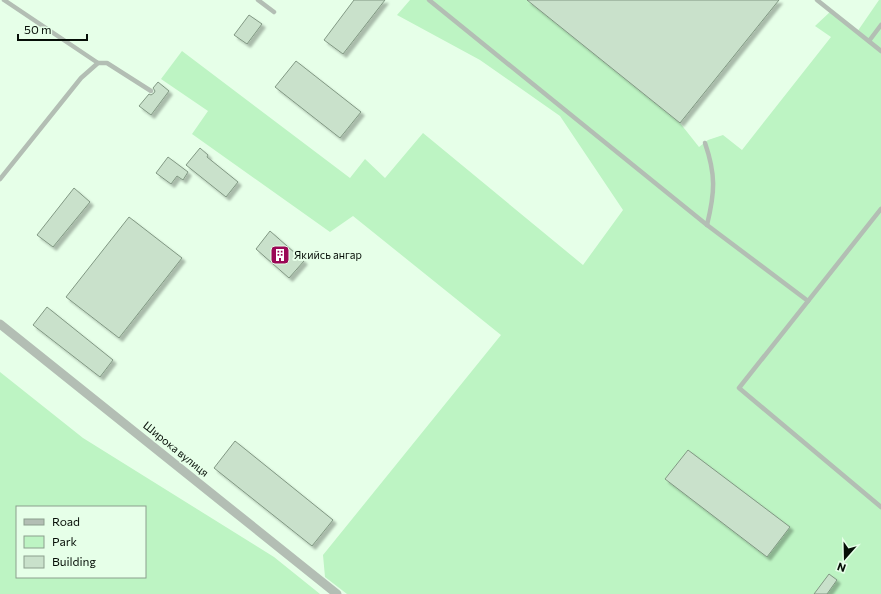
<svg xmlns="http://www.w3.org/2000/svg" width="881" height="594" font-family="Commissioner,sans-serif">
<defs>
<filter id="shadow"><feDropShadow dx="3.5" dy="3.5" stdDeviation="1" flood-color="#0004"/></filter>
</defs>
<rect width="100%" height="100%" fill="#e6ffe8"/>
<g fill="#bdf4c3" fill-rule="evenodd">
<path d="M410 0H527L680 123 699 147 708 140 723 135 742 150 831 37 815 26 831 11 857 32 879 0H881V594H347L325 577 323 555 501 335 353 216 330 232 192 134 208 111 161 79 182 51 350 178 365 159 385 178 423 133 583 265 623 210 560 116 480 60 397 15Z"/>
<path d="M0 372 83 438 274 557 320 594H0ZM17 507H145V577H17Z"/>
</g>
<g fill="#c9e1cb" stroke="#819883" filter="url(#shadow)">
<path d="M354 0H385L343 54 324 40Z"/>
<path d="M527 0H779L680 123Z"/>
<path d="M249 15 262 24 247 44 234 35Z"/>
<path d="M296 61 361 112 340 138 275 87Z"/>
<path d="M158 82 169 91 151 115 139 106 149 94 151 95 154 93 155 91 153 88Z"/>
<path d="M200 148 208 155 207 157 238 182 226 197 186 165Z"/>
<path d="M168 157 188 172 183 180 177 176 171 184 156 173Z"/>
<path d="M74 188 90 202 53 247 37 235Z"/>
<path d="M129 217 182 258 119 338 66 297Z"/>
<path d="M270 231 304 261 289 278 256 249Z"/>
<path d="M47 307 113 360 100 377 33 325Z"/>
<path d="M235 441 333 520 312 546 214 468Z"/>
<path d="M688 450 790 527 767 557 665 479Z"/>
<path d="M829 574 837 580 827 594H814Z"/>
</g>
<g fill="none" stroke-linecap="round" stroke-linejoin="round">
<g stroke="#b3beb4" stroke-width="4.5">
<path d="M4 0 98 63"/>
<path d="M258 0 274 12"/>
<path d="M429 0 707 225 808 301"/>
<path d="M817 0 881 51"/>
<path d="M869 41 881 25"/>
<path d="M705 143C716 175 715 192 707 225"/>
<path d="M0 179 81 78 98 63H107L151 91"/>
<path d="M881 209 739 388 881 507"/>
</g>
<path stroke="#b3beb4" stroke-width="9" d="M0 324 337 594"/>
</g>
<defs>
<symbol id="building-square" viewBox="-11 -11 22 22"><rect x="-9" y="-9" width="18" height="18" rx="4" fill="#9b0756" stroke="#e6ffe8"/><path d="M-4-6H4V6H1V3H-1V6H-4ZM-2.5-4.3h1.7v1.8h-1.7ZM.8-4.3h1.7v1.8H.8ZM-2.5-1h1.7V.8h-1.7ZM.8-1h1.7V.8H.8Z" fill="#fff"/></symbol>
</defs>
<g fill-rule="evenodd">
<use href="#building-square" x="269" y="244" width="22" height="22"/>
</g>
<g text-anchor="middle" stroke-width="4" stroke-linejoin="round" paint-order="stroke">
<g font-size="11" fill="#060e07" stroke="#e6ffe8" text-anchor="start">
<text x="294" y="259">Якийсь ангар</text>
</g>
<g font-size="11" fill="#060e07" stroke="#e6ffe8">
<text transform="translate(176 449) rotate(39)" y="4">Широка вулиця</text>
</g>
</g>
<rect x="16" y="506" width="130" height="72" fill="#e6ffe8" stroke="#8c9f8e"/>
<rect x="24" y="519" width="20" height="6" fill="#b3beb4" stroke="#8c9f8e"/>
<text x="52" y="526" font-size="12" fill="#060e07">Road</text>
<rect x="24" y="536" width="20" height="12" fill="#bdf4c3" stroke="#8c9f8e"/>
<text x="52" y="546" font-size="12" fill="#060e07">Park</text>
<rect x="24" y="556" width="20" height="12" fill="#c9e1cb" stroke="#8c9f8e"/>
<text x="52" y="566" font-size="12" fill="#060e07">Building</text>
<g transform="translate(845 558) rotate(200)" stroke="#e6ffe8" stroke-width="3" paint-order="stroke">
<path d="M0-3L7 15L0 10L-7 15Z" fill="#060e07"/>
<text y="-6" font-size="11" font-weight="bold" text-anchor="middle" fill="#060e07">N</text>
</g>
<path d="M18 34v6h69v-6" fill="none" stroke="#060e07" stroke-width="2"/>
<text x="24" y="34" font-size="12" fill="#060e07" stroke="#e6ffe8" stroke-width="3" paint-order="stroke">50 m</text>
</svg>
